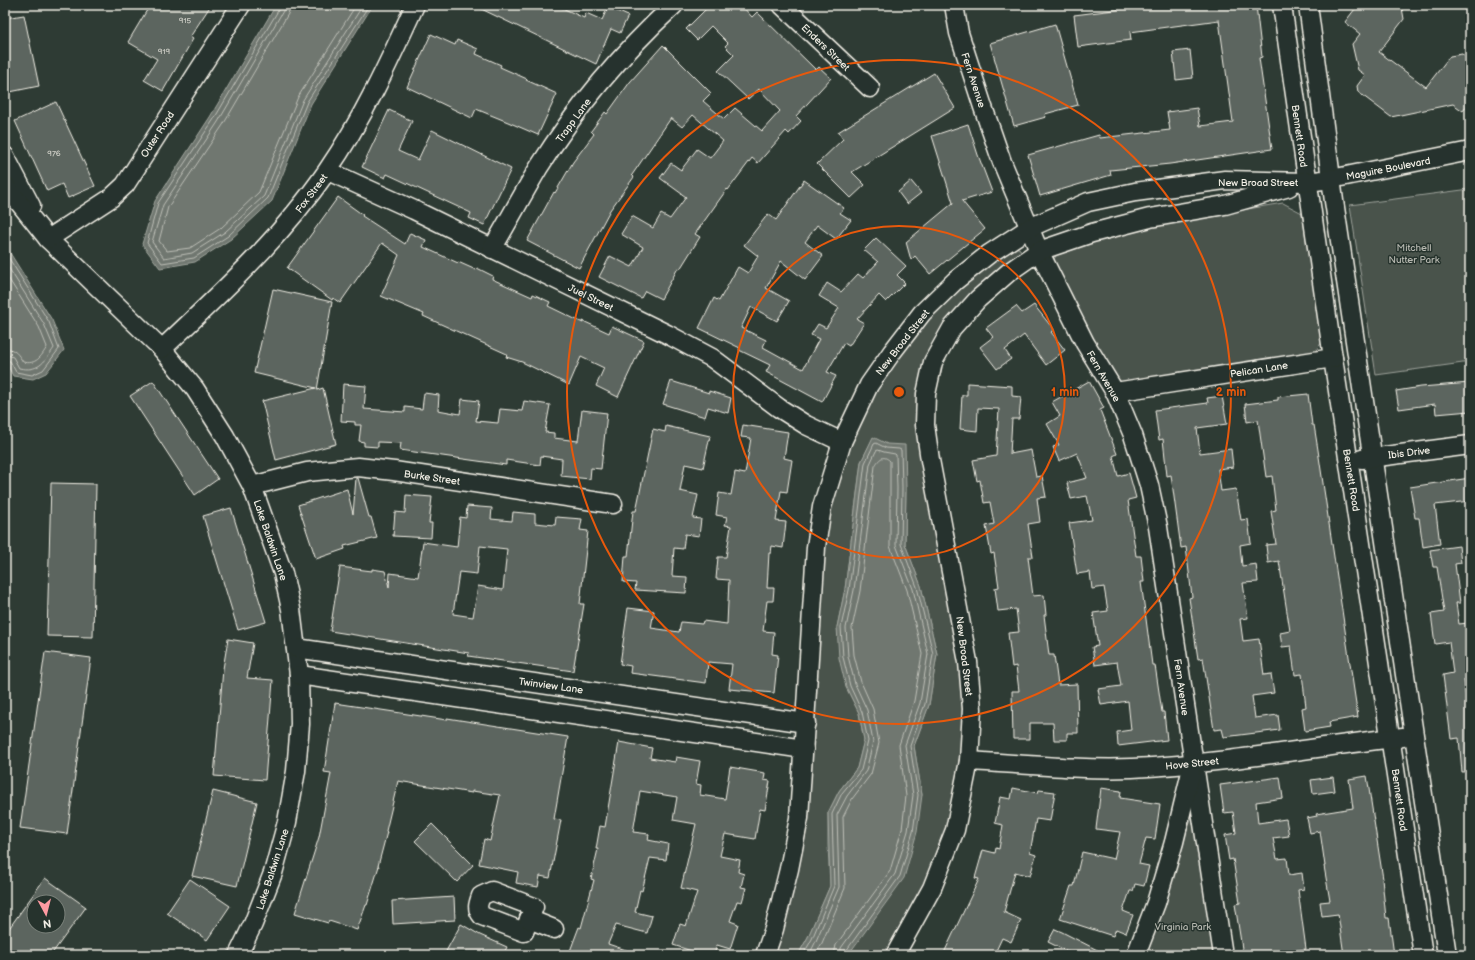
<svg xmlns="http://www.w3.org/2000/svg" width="1475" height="960" font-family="'Balsamiq Sans',sans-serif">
<rect width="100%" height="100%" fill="#2e3b34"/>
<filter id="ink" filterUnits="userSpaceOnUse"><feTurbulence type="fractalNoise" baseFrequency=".025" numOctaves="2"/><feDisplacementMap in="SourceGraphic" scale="8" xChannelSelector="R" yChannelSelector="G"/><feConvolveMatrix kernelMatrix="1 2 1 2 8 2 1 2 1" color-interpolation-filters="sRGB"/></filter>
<g filter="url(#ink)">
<g fill="#48524c" stroke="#9ea29a">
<path d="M1470 189V362L1376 375 1350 205Z"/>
<path d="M1283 203 1302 213 1322 342 1314 353 1126 384 1116 379 1052 263 1058 252 1124 230Z"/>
<path d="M1014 246 1020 249 1022 257 988 286 922 392 965 674V733L954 811 932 878 889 955H848L922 795 914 746 929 705 937 654 921 586 905 544 906 488 887 444 873 438 861 462 845 589 837 627 846 687 859 713 864 740 857 768 839 791 828 813V845L830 886 808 937 798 955H772L776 942 826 520 843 454 881 378 917 328 956 289Z"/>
<path d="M1194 811 1216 955H1142Z"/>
</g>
<g fill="#6f7770" stroke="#a4a8a0">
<path d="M276 5H373L311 104 272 201 231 239 195 262 160 268 142 244 155 201 210 117Z"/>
<path d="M5 245 52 320 64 350 46 373 33 379 13 376 5 360Z"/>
<path d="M873 437 887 444 905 445 906 488 905 544 921 586 937 654 929 705 914 746 922 795 917 832 904 878 848 955H798L808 937 830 886 828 813 839 791 857 768 864 740 859 713 846 687 839 658 837 627 845 589 861 462Z"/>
</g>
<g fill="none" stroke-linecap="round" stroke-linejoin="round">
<g stroke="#bfc0b8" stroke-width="1">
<path d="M280 5 279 9 214 119 158 203 147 243 162 263 194 258 228 236 268 198 307 102 369 5"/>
<path d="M285 5 283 11 218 122 163 205 152 242 164 258 192 253 225 232 264 196 303 100 363 5"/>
<path d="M291 5 288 14 223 125 168 207 159 241 167 251 190 248 221 228 259 192 298 97 356 5"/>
<path d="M5 252 49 322 59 349 43 370 32 375 16 372 10 361 5 360"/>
<path d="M5 262 44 324 54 348C44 363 38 372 19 368L13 357 5 354"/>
<path d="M5 273 39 327 47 347C41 357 36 365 23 362 18 354 15 349 5 348"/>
<path d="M803 955 812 939 834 886 832 814 842 793 861 770 868 741 862 712 850 686 843 657 841 627 849 590 865 463 874 444 876 443 886 448 899 449 901 450 902 488 901 544 917 587 933 654 925 704 910 746 918 795 913 832 900 876 846 951 845 955"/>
<path d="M809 955 816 941 839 887 837 815 847 796 866 771 873 742 867 710 855 684 848 656 846 628 854 590 870 464 876 451 878 450 884 452 895 454 896 455 897 488 896 545 913 589 928 654 920 703 905 745 913 795 908 831 895 874 841 948 840 955"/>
<path d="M815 955 822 943 845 888 843 817 852 799 871 774 879 743 873 709 861 682 854 655 852 628 860 591 875 466C879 459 883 454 890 461V546L907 590 922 654 914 701 899 745 906 796 902 829 890 871 836 945 834 955"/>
</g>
</g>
<g fill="#5c655e" stroke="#f4f1e8" fill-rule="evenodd">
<path d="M150 5H211L190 37 193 39 163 91 144 80 157 59 128 42Z"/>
<path d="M473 5H556L584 18 586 13 602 20 608 7 628 16 620 33 611 29 596 64Z"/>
<path d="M710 5H741L752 17 757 12 816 70 819 67 831 78 796 116 801 121 789 134 786 131 758 163 752 158 728 190 727 189 695 234 700 237 680 269 678 268 661 299 645 291 641 298 599 277 610 256 632 267 643 247 621 234 632 216 653 228 661 214 670 219 686 197 660 178 671 163 681 170 697 149 710 158 723 141 693 115 682 127 671 118 632 175 634 177 610 210 579 268 527 241 554 192 555 193 573 162 594 134 591 131 605 112 607 114 630 82 663 45 711 93 703 101 724 119 735 108 762 131 780 111 759 89 748 99 718 71 734 55 725 46 728 43 711 26 697 40 686 29Z"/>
<path d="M1130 5H1256L1262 57 1259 58 1272 149 1170 164 1110 170 1111 175 1040 196 1028 155 1099 135 1100 138 1170 130 1167 112 1197 108 1200 126 1233 122 1219 20 1130 32 1131 40 1078 47 1074 15 1130 8Z"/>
<path d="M1358 5H1398L1402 8 1404 19 1379 52 1426 87 1450 56 1462 54 1470 60V102L1463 111 1453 104 1391 117 1358 92 1357 86 1365 75 1358 70 1352 44 1360 34 1345 22Z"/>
<path d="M24 15 39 86 5 93V18Z"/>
<path d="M1055 24 1078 105 1045 114 1046 117 1014 126 990 43Z"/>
<path d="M431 34 455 45 457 40 478 49 476 54 501 65 500 67 527 79 526 80 557 94 538 135 508 122 476 109 472 118 407 87Z"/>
<path d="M1190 50 1193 78 1176 80 1173 52Z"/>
<path d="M934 73 955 108 852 172 865 185 851 198 817 164 843 139 838 132Z"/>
<path d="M56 102 95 186 68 198 62 184 47 191 15 121Z"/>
<path d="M389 110 412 121 398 151 418 160 432 130 511 169 484 225 469 218 471 213 387 174 385 178 362 167Z"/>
<path d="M968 124 978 155 992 192 962 201 985 229 930 274 915 256 911 260 906 242 953 203 932 136Z"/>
<path d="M804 180 844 208 840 213 851 220 836 239 817 225 805 242 823 256 805 280 781 261 766 288 789 301 777 321 751 307 741 328 766 340 763 347 803 369 819 339 811 335 818 324 826 328 839 308 819 296 827 283 841 292 858 274 863 278 878 262 864 250 876 238 906 266 897 275 905 283 886 302 879 295 857 319 864 323 849 346 844 343 827 372 836 376 822 402 766 372 770 365 739 350 740 348 699 328 714 298 719 301 738 267 748 273 758 256 744 245 768 214 776 220Z"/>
<path d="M911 181 921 193 907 204 898 192Z"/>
<path d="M338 197 363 215 362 216 405 244 410 233 426 240 423 247 458 263V262L476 270 477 268 493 276 492 279 532 297 533 294 550 302 548 306 583 323V321L609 333 612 326 644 341 618 397 596 386 604 368 581 357 569 385 522 362 506 357 507 354 423 316 424 314 381 296 399 255 382 243 340 303 333 298 332 300 287 268Z"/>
<path d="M273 289 332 302 317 390 323 388 336 444 276 460 262 401 316 388 254 373Z"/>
<path d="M1034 305 1054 330 1051 332 1065 350 1046 365 1024 335 1005 350 1011 359 997 369 980 347 993 337 986 328 1016 306 1022 313Z"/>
<path d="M153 381 218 479 195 495 130 396Z"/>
<path d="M671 381 709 393V391L731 398 728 413 708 407 705 417 663 404Z"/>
<path d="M1089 381 1104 408 1100 410 1117 454 1113 456 1118 476 1129 473 1136 498 1128 500 1136 556H1141L1144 582H1141L1146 619 1152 665H1155L1162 712H1164L1167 740 1118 746 1117 732 1131 730 1128 701 1101 705 1098 689 1121 686 1117 662 1095 665 1092 647 1098 646 1093 613 1108 611 1104 587 1092 589 1090 572 1077 574 1069 523 1092 520 1087 496 1071 499 1067 483 1087 478 1077 453 1059 461 1053 447 1059 445 1047 424 1060 416 1052 402Z"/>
<path d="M967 383 1012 386V396L1021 397 1019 419H1012L1010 454 1031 450 1036 477 1042 476 1046 497 1037 498 1040 522 1028 524 1033 557H1028L1033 596 1044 595 1046 615H1044L1049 655H1054L1058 685 1077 684 1078 733H1067V740H1054L1053 723H1030V739H1013L1012 691H1019L1016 666 1012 667 1008 633 1019 632 1016 609 998 611 995 588 999 587 994 553 991 554 986 526 994 524 990 502 984 503 980 480 977 481 973 460 996 456 999 409 978 408 977 431 960 429 962 395H967Z"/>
<path d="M1470 383V411L1436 414 1435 404 1399 409 1396 391 1421 387Z"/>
<path d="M343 384 366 386 364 409 405 412V407L422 409 424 393 439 395 438 410 460 414 462 399 479 401 476 421 498 423 500 409 522 411 524 401 550 405 545 432 554 433V438L578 441 582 410 607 413 601 469 591 468 590 479 561 476 562 459 541 456 540 465 506 460V465L400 450 401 443 378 442V447L364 446V442L359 441 361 425H355V422L341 421Z"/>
<path d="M1308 394 1312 425H1314L1318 450 1358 717 1329 722 1330 727 1305 731 1302 708 1306 707 1302 674 1295 675 1291 646 1282 647 1280 633 1290 631 1279 561 1268 563 1266 545 1276 544 1271 511 1276 510 1272 476 1266 477 1258 420 1247 422 1245 404 1278 400V397Z"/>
<path d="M1222 396 1227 424 1197 428 1200 453 1231 449 1233 467 1218 469 1221 491 1236 489 1241 520 1248 519 1251 543 1240 545 1242 566 1256 564 1258 582 1243 583 1248 618 1240 619 1243 641 1259 639 1264 675 1271 674 1274 693 1252 696 1255 718 1278 715 1280 730 1224 737 1222 729 1214 730 1203 658 1198 659 1189 598 1192 597 1186 547 1181 548 1171 475 1167 476 1163 439 1159 440 1155 410 1208 403 1207 398Z"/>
<path d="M743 425 788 432 784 458 792 460 787 492 781 491 776 521 786 522 783 548 772 546 771 553H769L767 588H774L773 601H767L763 631 774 632 772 654 778 655 774 693 729 689 732 664 708 662 706 683 630 673 631 666 620 664 628 608 654 611 651 628 679 632 681 622 702 624 703 621 727 624 729 580 716 579 718 557H726L731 526 725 525 727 517 716 515 719 493 731 495 735 472 745 474 751 438 741 437Z"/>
<path d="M666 426 710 436 703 468 685 464 680 491 698 495 693 518 701 519 699 536 685 534 683 549 674 548 672 576 687 577 686 593 635 590 636 583 623 582 625 556H628L633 511H636L653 429 665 432Z"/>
<path d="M356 478H358L369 517H371L377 538 344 546 345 549 316 559 298 505 347 489 353 514Z"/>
<path d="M1470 478V501L1435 505 1440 544 1423 547 1419 518H1415L1410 487Z"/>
<path d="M51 483 96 484 93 637 47 636Z"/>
<path d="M406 495 432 497 429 523H432L431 538 393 536 395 512 405 513Z"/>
<path d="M467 506 492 508 491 519 512 521 513 512 535 514V523L555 525 556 517 582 519 580 530 588 531 580 604H584L573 671 468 656 469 653 330 631 340 567 372 571V569L385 571 389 587 390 573 418 577 423 542 457 547 460 517 466 518ZM480 546 507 549 503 590 478 586 473 617 453 614 459 572 477 574Z"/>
<path d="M231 508 266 622 238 630 203 516Z"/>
<path d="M1459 546 1461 563 1455 564 1460 603H1456L1459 624 1468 623 1470 639H1467L1470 662V679L1464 680 1466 701H1470V771L1462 772 1459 738 1451 739 1443 675 1453 673 1449 642 1435 644 1431 614 1444 612 1437 567H1433L1430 550Z"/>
<path d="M228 639 253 643 247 678 273 680 265 780 214 776 223 669Z"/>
<path d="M45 652 91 658 67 834 20 828Z"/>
<path d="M335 703 447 720V718L568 737 554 819 561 820 550 878 540 876 538 887 516 883 518 872 479 864 484 839 490 841 500 795 472 791V793L398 781 386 831 387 832 378 866H379L367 905H366L357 930 329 921 328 923 295 913 319 837 331 773 324 772Z"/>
<path d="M619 742 652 748 650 758 675 762 676 757 700 761 696 784 701 785 700 795 725 799 730 767 765 773 764 780 770 781 765 810 760 809 755 839 725 834 720 856 740 860 738 872 744 874 741 887 746 888 742 902 737 901 730 921 738 924 730 949 717 945 714 955H704L673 945 680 924 686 926 697 892 681 888 696 824 673 820 677 797 640 791 633 832 649 834 648 840 668 844 666 860 650 858 642 891 640 890 635 912 652 916 647 933 616 925 608 944 635 953V955H580L570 951 579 927 581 928 594 880 591 879 598 849H596L600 826 605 827Z"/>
<path d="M1367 776 1383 879H1382L1386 918H1389L1394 955H1344L1338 914 1322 916 1320 902 1330 901 1324 866H1325L1320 831 1310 833 1307 818 1317 816 1316 814 1353 808 1349 779Z"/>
<path d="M1280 777 1283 798 1256 802 1258 823 1286 819 1289 836 1273 838 1277 859 1287 858 1289 875 1302 873 1304 889 1298 890 1306 949 1291 951V955H1243L1235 904 1240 903 1233 859 1229 860 1225 835 1236 833 1233 812 1224 813 1220 785Z"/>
<path d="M1333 777 1335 791 1313 794 1311 780Z"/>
<path d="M1013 788 1038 793 1039 790 1055 792 1050 821 1036 819 1030 853 1036 855 1030 876 1015 872 1004 912 1021 920 1011 942 1002 938 994 955H943L979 879 975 878 983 850 995 853 996 848 999 849 1003 825 995 823 1000 797 1011 799Z"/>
<path d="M1101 788 1121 791 1120 798 1160 804 1155 839 1146 838 1139 864 1149 866 1144 886 1135 884 1133 891H1130L1123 911 1133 915 1126 933 1116 929 1113 936 1060 919 1071 886H1074L1082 852 1114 859 1120 832 1096 829Z"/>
<path d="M213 791 257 802 237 886 192 876Z"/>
<path d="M432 824 473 865 457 882 415 841Z"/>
<path d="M45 878 86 907 51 955H5V934ZM34 902H58V926H34Z"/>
<path d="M190 879 230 906 207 940 167 913Z"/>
<path d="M454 897 455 920 393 924 392 901Z"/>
<path d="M461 924 480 935 507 947 503 955H444Z"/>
<path d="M1055 929 1062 932 1107 955H1074L1048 942Z"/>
</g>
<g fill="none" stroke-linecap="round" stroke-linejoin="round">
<defs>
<g id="minor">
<path d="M782 5 870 88"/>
<path d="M954 5 959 33 983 107 1002 162 1039 251 1085 343 1115 392 1133 435 1149 485 1158 527 1223 955"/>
<path d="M1282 5 1333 358 1423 955"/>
<path d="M1308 5 1334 201 1447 955"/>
<path d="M5 156 31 206"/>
<path d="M328 171 414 210 667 334 712 358 779 408 806 425 842 442"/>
<path d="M5 185 48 239 162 349 195 389 225 436 252 486 283 573 291 609 299 675 300 724 296 771 287 822 273 873 253 924 238 955"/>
<path d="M48 239 111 198 125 185 241 5"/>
<path d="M492 249C508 222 523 194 539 167 576 108 623 52 674 5"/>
<path d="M162 349C221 293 281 238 327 171 363 119 389 62 415 5"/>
<path d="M1115 392 1333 358"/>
<path d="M1362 459 1470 445"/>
<path d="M252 486 307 472 358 467 394 471 613 504"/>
<path d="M296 648 806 723"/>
<path d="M299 675 804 749"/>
<path d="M969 761C1023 764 1078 770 1132 768 1223 764 1313 747 1403 737"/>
<path d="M492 891 534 907 524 932 482 916C476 909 478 904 481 896Z"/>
<path d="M529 919 554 929"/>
<path d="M765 955 774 929 789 869 799 818 816 547 822 507 842 442 869 385 892 352 922 313 955 281 989 254 1029 228 1088 202 1135 192 1225 180 1307 182 1331 179 1470 151"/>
<path d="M895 955 932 888 955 830 969 761 972 709 968 662 930 460 925 425 926 394 933 362 952 328 978 299 1009 272 1039 251 1092 233 1150 218 1225 205 1289 187"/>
<path d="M1136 955 1156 903 1174 842 1191 772"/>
</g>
</defs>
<use href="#minor" stroke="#f4f1e8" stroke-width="21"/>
<use href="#minor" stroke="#26332d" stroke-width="18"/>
</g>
</g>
<g fill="none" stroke="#e8590c" stroke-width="2">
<circle cx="899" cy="392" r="166"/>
<circle cx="899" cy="392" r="332"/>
</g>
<g text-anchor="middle" stroke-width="3" stroke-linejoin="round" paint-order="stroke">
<g font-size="8" fill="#cecec6">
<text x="185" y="23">915</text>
<text x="164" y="54">919</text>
<text x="54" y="156">976</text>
</g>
<g font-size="10" fill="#f4f1e8" stroke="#26332d">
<text transform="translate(826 47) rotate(44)" y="4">Enders Street</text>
<text transform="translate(974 80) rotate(72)" y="4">Fern Avenue</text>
<text transform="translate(573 120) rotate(-54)" y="4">Trapp Lane</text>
<text transform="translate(157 134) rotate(-57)" y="4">Outer Road</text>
<text transform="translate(1300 136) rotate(82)" y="4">Bennett Road</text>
<text transform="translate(1388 168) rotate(-11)" y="4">Maguire Boulevard</text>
<text x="1258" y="186">New Broad Street</text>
<text transform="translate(311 193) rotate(-53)" y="4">Fox Street</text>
<text transform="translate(591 297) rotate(26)" y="4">Juel Street</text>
<text transform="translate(902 342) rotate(-52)" y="4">New Broad Street</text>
<text transform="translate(1259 369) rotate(-9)" y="4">Pelican Lane</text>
<text transform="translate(1104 376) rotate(60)" y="4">Fern Avenue</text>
<text transform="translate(1409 452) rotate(-7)" y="4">Ibis Drive</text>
<text transform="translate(432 477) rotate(8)" y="4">Burke Street</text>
<text transform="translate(1352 480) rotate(81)" y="4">Bennett Road</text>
<text transform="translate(271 540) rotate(71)" y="4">Lake Baldwin Lane</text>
<text transform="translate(965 656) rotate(83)" y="4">New Broad Street</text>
<text transform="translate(551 685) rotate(8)" y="4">Twinview Lane</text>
<text transform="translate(1182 687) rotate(82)" y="4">Fern Avenue</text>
<text transform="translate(1192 763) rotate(-6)" y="4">Hove Street</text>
<text transform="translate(1400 800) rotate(82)" y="4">Bennett Road</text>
<text transform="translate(272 869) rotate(-72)" y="4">Lake Baldwin Lane</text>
</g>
<g font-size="10" fill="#b8b9b1" stroke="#26332d">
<text x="1414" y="251">Mitchell<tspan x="1414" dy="12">Nutter Park</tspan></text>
<text x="1183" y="930">Virginia Park</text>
</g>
</g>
<circle cx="899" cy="392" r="6" fill="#e8590c" stroke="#26332d" stroke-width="2"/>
<g font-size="12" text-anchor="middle" font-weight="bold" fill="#e8590c" stroke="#26332d" stroke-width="3" stroke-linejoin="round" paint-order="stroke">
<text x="1065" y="396">1 min</text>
<text x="1231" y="396">2 min</text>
</g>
<rect width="1475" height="960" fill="none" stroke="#26332d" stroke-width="20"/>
<rect x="10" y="10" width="1455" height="940" fill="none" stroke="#f4f1e8" stroke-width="1.5" filter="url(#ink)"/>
<g transform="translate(46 914) rotate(173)"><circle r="19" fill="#26332d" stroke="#787f78"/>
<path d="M0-3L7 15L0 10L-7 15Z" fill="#ff9aa2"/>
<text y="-6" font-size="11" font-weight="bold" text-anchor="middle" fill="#f4f1e8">N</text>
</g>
</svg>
